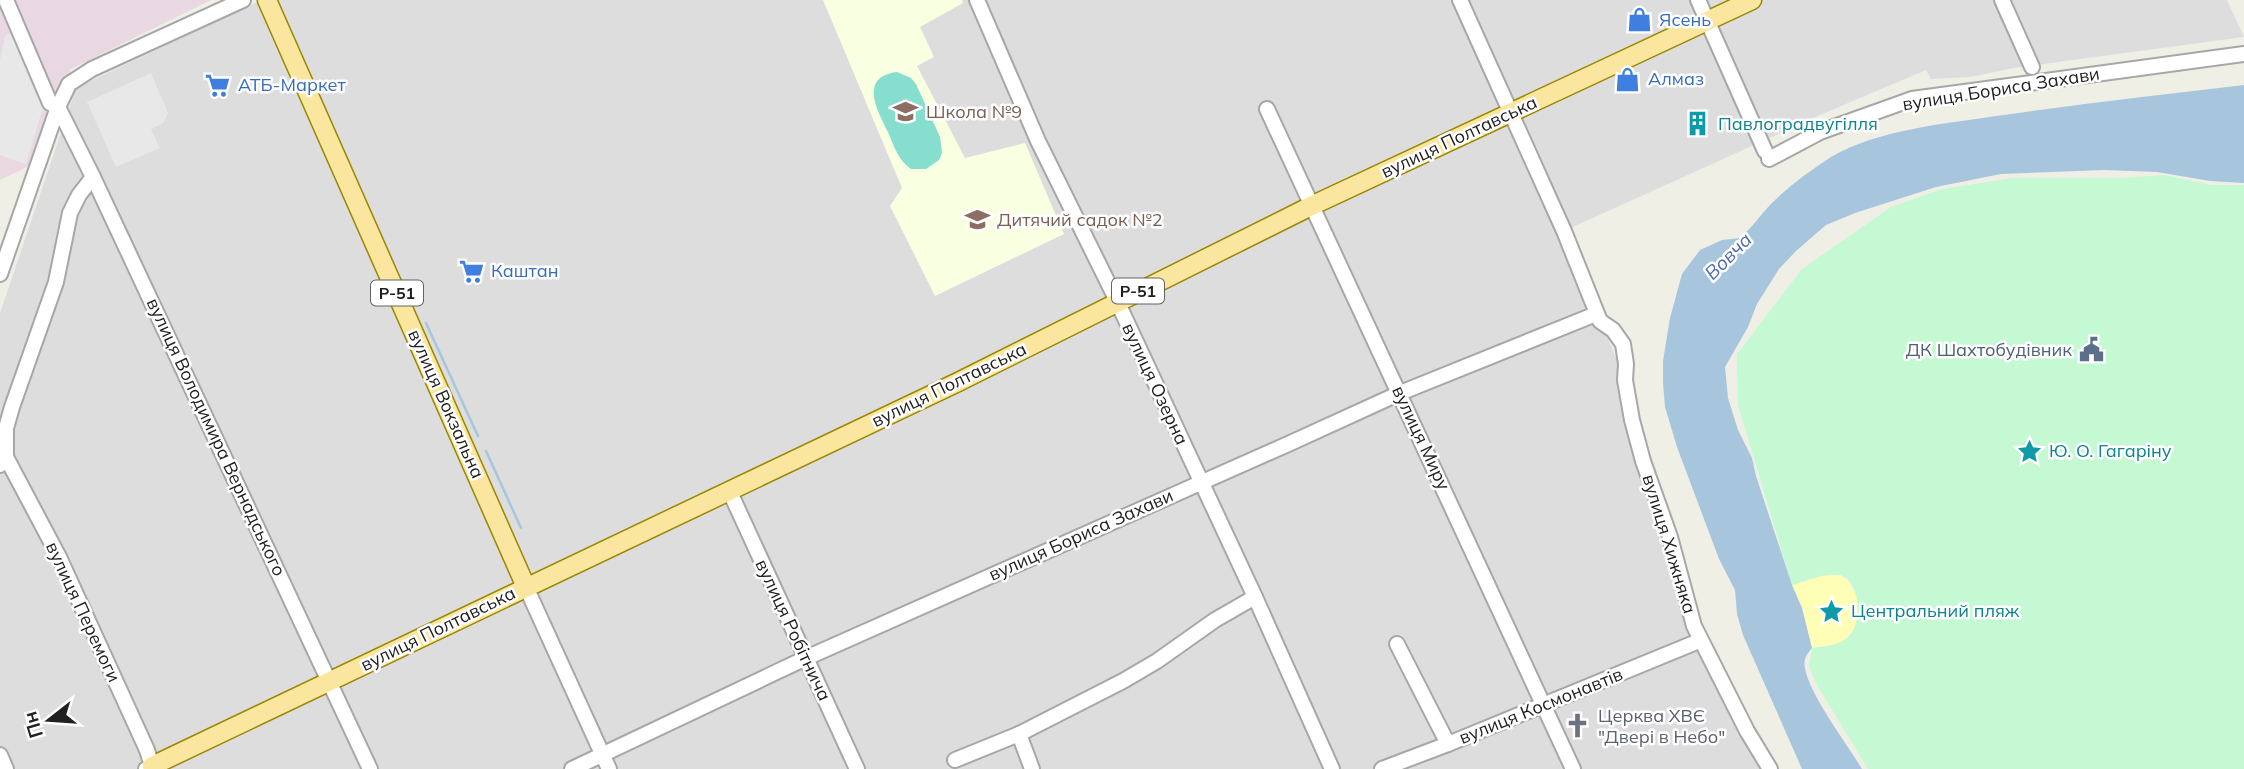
<svg xmlns="http://www.w3.org/2000/svg" width="2244" height="769" font-family="Mulish,sans-serif">
<rect width="100%" height="100%" fill="#f0efe6"/>
<path fill="#dedddd" d="M261 0H2227L2244 37 2013 68 1971 77 1931 79 1926 70 1820 115 1564 231 1625 380 1699 641 1770 769H0V313L76 88Z"/>
<path fill="#e9d8e2" d="M0 0H211L71 69 31 165 0 180Z"/>
<path fill="#f9ffe1" d="M823 0H962L963 3 920 27 934 57 917 66 965 158 1025 143 1064 234 935 296 890 206 902 188Z"/>
<path fill="#fefeb6" d="M1841 575C1863 589 1866 632 1839 644 1831 647 1820 646 1812 648L1802 608 1792 585 1821 576Z"/>
<path fill="#c4f9d3" d="M2165 175 2211 185H2244V769H1868L1817 685 1809 667 1812 648C1825 646 1838 646 1848 637 1863 624 1861 580 1840 575 1825 572 1806 581 1792 585L1738 405 1737 354 1802 269 1891 207 1942 189 2013 178H2121Z"/>
<path fill="#85dece" d="M897 72 911 78 916 84 940 137 942 153 939 160 926 169H911C898 160 894 146 888 132 878 111 858 77 897 72Z"/>
<g fill="#e8e8e8">
<path d="M14 32 44 104 26 164 0 155V60L5 36Z"/>
<path d="M151 73 168 113 163 123 151 129 160 148 116 167 87 102Z"/>
</g>
<path fill="#a7c6dd" d="M2244 85V183L2210 181 2157 172 2104 170 2001 174 1936 187 1855 213 1826 225 1796 251 1779 269 1757 304 1748 327 1725 367 1728 398 1738 430 1752 458 1756 476 1792 585 1802 608 1812 648C1807 654 1803 659 1805 668 1809 694 1847 744 1862 769H1802L1743 635 1737 614 1735 590 1719 559 1677 447 1665 407 1663 383V361L1670 318 1682 274 1700 250 1722 240 1740 238C1752 228 1761 214 1772 203 1789 186 1811 170 1831 157 1877 130 1943 124 1996 116 2078 104 2161 95 2244 85Z"/>
<g fill="none" stroke-linecap="round" stroke-linejoin="round">
<g stroke="#a7c6dd" stroke-width="2.5">
<path d="M426 323 478 436"/>
<path d="M486 451 521 528"/>
</g>
<defs>
<g id="minor">
<path d="M6 0 50 103 58 107 93 177 370 769"/>
<path d="M977 0 1038 141 1117 301 1255 597 1332 769"/>
<path d="M1460 0 1564 231 1600 321 1613 330 1623 344 1626 364 1625 380 1632 420 1643 461 1670 537 1694 626 1747 731 1770 769"/>
<path d="M1698 0 1765 151"/>
<path d="M2002 0 2032 67"/>
<path d="M1267 109 1573 769"/>
<path d="M1769 159 1820 132 1912 99 2244 54"/>
<path d="M0 274 58 107 69 84 92 69 243 0"/>
<path d="M6 457 59 557 147 750 152 766 146 769"/>
<path d="M0 465 6 457V428L12 407 56 282 70 213 79 195 93 177"/>
<path d="M729 490 857 769"/>
<path d="M526 587 609 769"/>
<path d="M1397 644 1448 744"/>
<path d="M1019 734 1032 769"/>
<path d="M0 755 6 769"/>
<path d="M955 760 1019 734 1123 681 1157 661 1215 620 1255 597"/>
<path d="M572 769 806 658 1286 445 1400 393 1596 314"/>
<path d="M1382 769 1448 744 1699 641"/>
</g>
<g id="major">
<path d="M267 0 526 587"/>
<path d="M154 769 152 766 958 382 1311 206 1752 0"/>
</g>
</defs>
<use href="#minor" stroke="#a7a7a7" stroke-width="18"/>
<use href="#major" stroke="#9a8701" stroke-width="21"/>
<use href="#minor" stroke="#fff" stroke-width="14"/>
<use href="#major" stroke="#fbe6a0" stroke-width="18"/>
</g>
<defs>
<symbol id="shop-bare" viewBox="-9 -9 18 18"><path d="M-5-2.5h2.3a2.7 3.5 0 0 1 5.4 0H5L5.5 6h-11ZM-1.5-2.5h3a1.5 2.3 0 0 0-3 0Z" fill="#3f7fe0" stroke="#fff" stroke-width="2.5" paint-order="stroke"/></symbol>
<symbol id="supermarket-bare" viewBox="-9 -9 18 18"><path d="M-6-5.5h2.5l.6 2H6L4.5 2H-2.5L-4.4-4H-6ZM-1.5 3.2a1.3 1.3 0 1 0 .1 0ZM3 3.2a1.3 1.3 0 1 0 .1 0Z" fill="#3f7fe0" stroke="#fff" stroke-width="2.5" paint-order="stroke"/></symbol>
<symbol id="school-bare" viewBox="-9 -9 18 18"><path d="M0-5L7-2L0 1L-7-2ZM-4 1L0 2.5L4 1V4Q0 6-4 4Z" fill="#8d6e63" stroke="#fff" stroke-width="2.5" paint-order="stroke"/></symbol>
<symbol id="building-bare" viewBox="-9 -9 18 18"><path d="M-4-6H4V6H1V3H-1V6H-4ZM-2.5-4.3h1.7v1.8h-1.7ZM.8-4.3h1.7v1.8H.8ZM-2.5-1h1.7V.8h-1.7ZM.8-1h1.7V.8H.8Z" fill="#0f9aa8" stroke="#fff" stroke-width="2.5" paint-order="stroke"/></symbol>
<symbol id="civic-bare" viewBox="-9 -9 18 18"><path d="M-.6-6.5H3V-4.5H.6V-3L4-1V1h2V6H-6V1h2V-1L-.6-3ZM-1.2 2.5V6h2.4V2.5Z" fill="#5c6f8a" stroke="#fff" stroke-width="2.5" paint-order="stroke"/></symbol>
<symbol id="sight-bare" viewBox="-9 -9 18 18"><path d="M0-6L1.8-2.2L6-1.7L2.9 1.2L3.7 5.4L0 3.3L-3.7 5.4L-2.9 1.2L-6-1.7L-1.8-2.2Z" fill="#0f9aa8" stroke="#fff" stroke-width="2.5" paint-order="stroke"/></symbol>
<symbol id="church-bare" viewBox="-9 -9 18 18"><path d="M-1.2-6h2.4v3.5h3.3v2.4h-3.3V6h-2.4V-.1h-3.3v-2.4h3.3Z" fill="#6b7280" stroke="#fff" stroke-width="2.5" paint-order="stroke"/></symbol>
</defs>
<g fill-rule="evenodd">
<use href="#shop-bare" x="1622" y="2" width="35" height="35"/>
<use href="#shop-bare" x="1610" y="62" width="35" height="35"/>
<use href="#supermarket-bare" x="200" y="68" width="35" height="35"/>
<use href="#school-bare" x="888" y="94" width="35" height="35"/>
<use href="#building-bare" x="1680" y="106" width="35" height="35"/>
<use href="#school-bare" x="960" y="202" width="35" height="35"/>
<use href="#supermarket-bare" x="454" y="254" width="35" height="35"/>
<use href="#civic-bare" x="2074" y="332" width="35" height="35"/>
<use href="#sight-bare" x="2012" y="434" width="35" height="35"/>
<use href="#sight-bare" x="1814" y="594" width="35" height="35"/>
<use href="#church-bare" x="1560" y="708" width="35" height="35"/>
</g>
<g text-anchor="middle" stroke-width="5" stroke-linejoin="round" paint-order="stroke">
<g fill="#fff" stroke="#636363" stroke-width="2">
<rect x="1112" y="278.5" width="52" height="25" rx="5"/>
<rect x="371" y="280.5" width="52" height="25" rx="5"/>
</g>
<g font-size="16" font-weight="bold" fill="#202020">
<text x="1138" y="297">Р-51</text>
<text x="397" y="299">Р-51</text>
</g>
<g font-size="18" fill="#366cbe" stroke="#fff" text-anchor="start">
<text x="1659" y="26">Ясень</text>
<text x="1648" y="85">Алмаз</text>
<text x="238" y="91">АТБ-Маркет</text>
<text x="491" y="277">Каштан</text>
</g>
<g font-size="18" fill="#202020" stroke="#fff">
<text transform="translate(2001 89) rotate(-9)" y="6">вулиця Бориса Захави</text>
<text transform="translate(1459 137) rotate(-25)" y="6">вулиця Полтавська</text>
<text transform="translate(1155 384) rotate(65)" y="6">вулиця Озерна</text>
<text transform="translate(949 385) rotate(-26)" y="6">вулиця Полтавська</text>
<text transform="translate(446 404) rotate(66)" y="6">вулиця Вокзальна</text>
<text transform="translate(216 437) rotate(65)" y="6">вулиця Володимира Вернадського</text>
<text transform="translate(1421 438) rotate(65)" y="6">вулиця Миру</text>
<text transform="translate(1081 535) rotate(-24)" y="6">вулиця Бориса Захави</text>
<text transform="translate(1669 544) rotate(73)" y="6">вулиця Хижняка</text>
<text transform="translate(83 612) rotate(65)" y="6">вулиця Перемоги</text>
<text transform="translate(438 629) rotate(-26)" y="6">вулиця Полтавська</text>
<text transform="translate(793 630) rotate(65)" y="6">вулиця Робітнича</text>
<text transform="translate(1541 706) rotate(-22)" y="6">вулиця Космонавтів</text>
</g>
<g font-size="18" fill="#785e54" stroke="#fff" text-anchor="start">
<text x="926" y="118">Школа №9</text>
<text x="997" y="226">Дитячий садок №2</text>
</g>
<g font-size="18" fill="#0d838f" stroke="#fff" text-anchor="start">
<text x="1718" y="130">Павлоградвугілля</text>
<text x="2049" y="457">Ю. О. Гагаріну</text>
<text x="1851" y="617">Центральний пляж</text>
</g>
<g font-size="18" fill="#4e5e75" stroke="#fff" text-anchor="end">
<text x="2072" y="356">ДК Шахтобудівник</text>
</g>
<g font-size="18" fill="#5b616d" stroke="#fff" text-anchor="start">
<text x="1598" y="722">Церква ХВЄ<tspan x="1598" dy="21">"Двері в Небо"</tspan></text>
</g>
<g font-size="19" font-style="italic" fill="#4c69af" stroke="#fff">
<text transform="translate(1728 256) rotate(-45)" y="7">Вовча</text>
</g>
</g>
<g transform="translate(49 720) rotate(253)" stroke="#ffffff" stroke-width="5" paint-order="stroke">
<path d="M0-5L12 26L0 18L-12 26Z" fill="#202020"/>
<text y="-10" font-size="19" font-weight="bold" text-anchor="middle" fill="#202020">Пн</text>
</g>
</svg>
